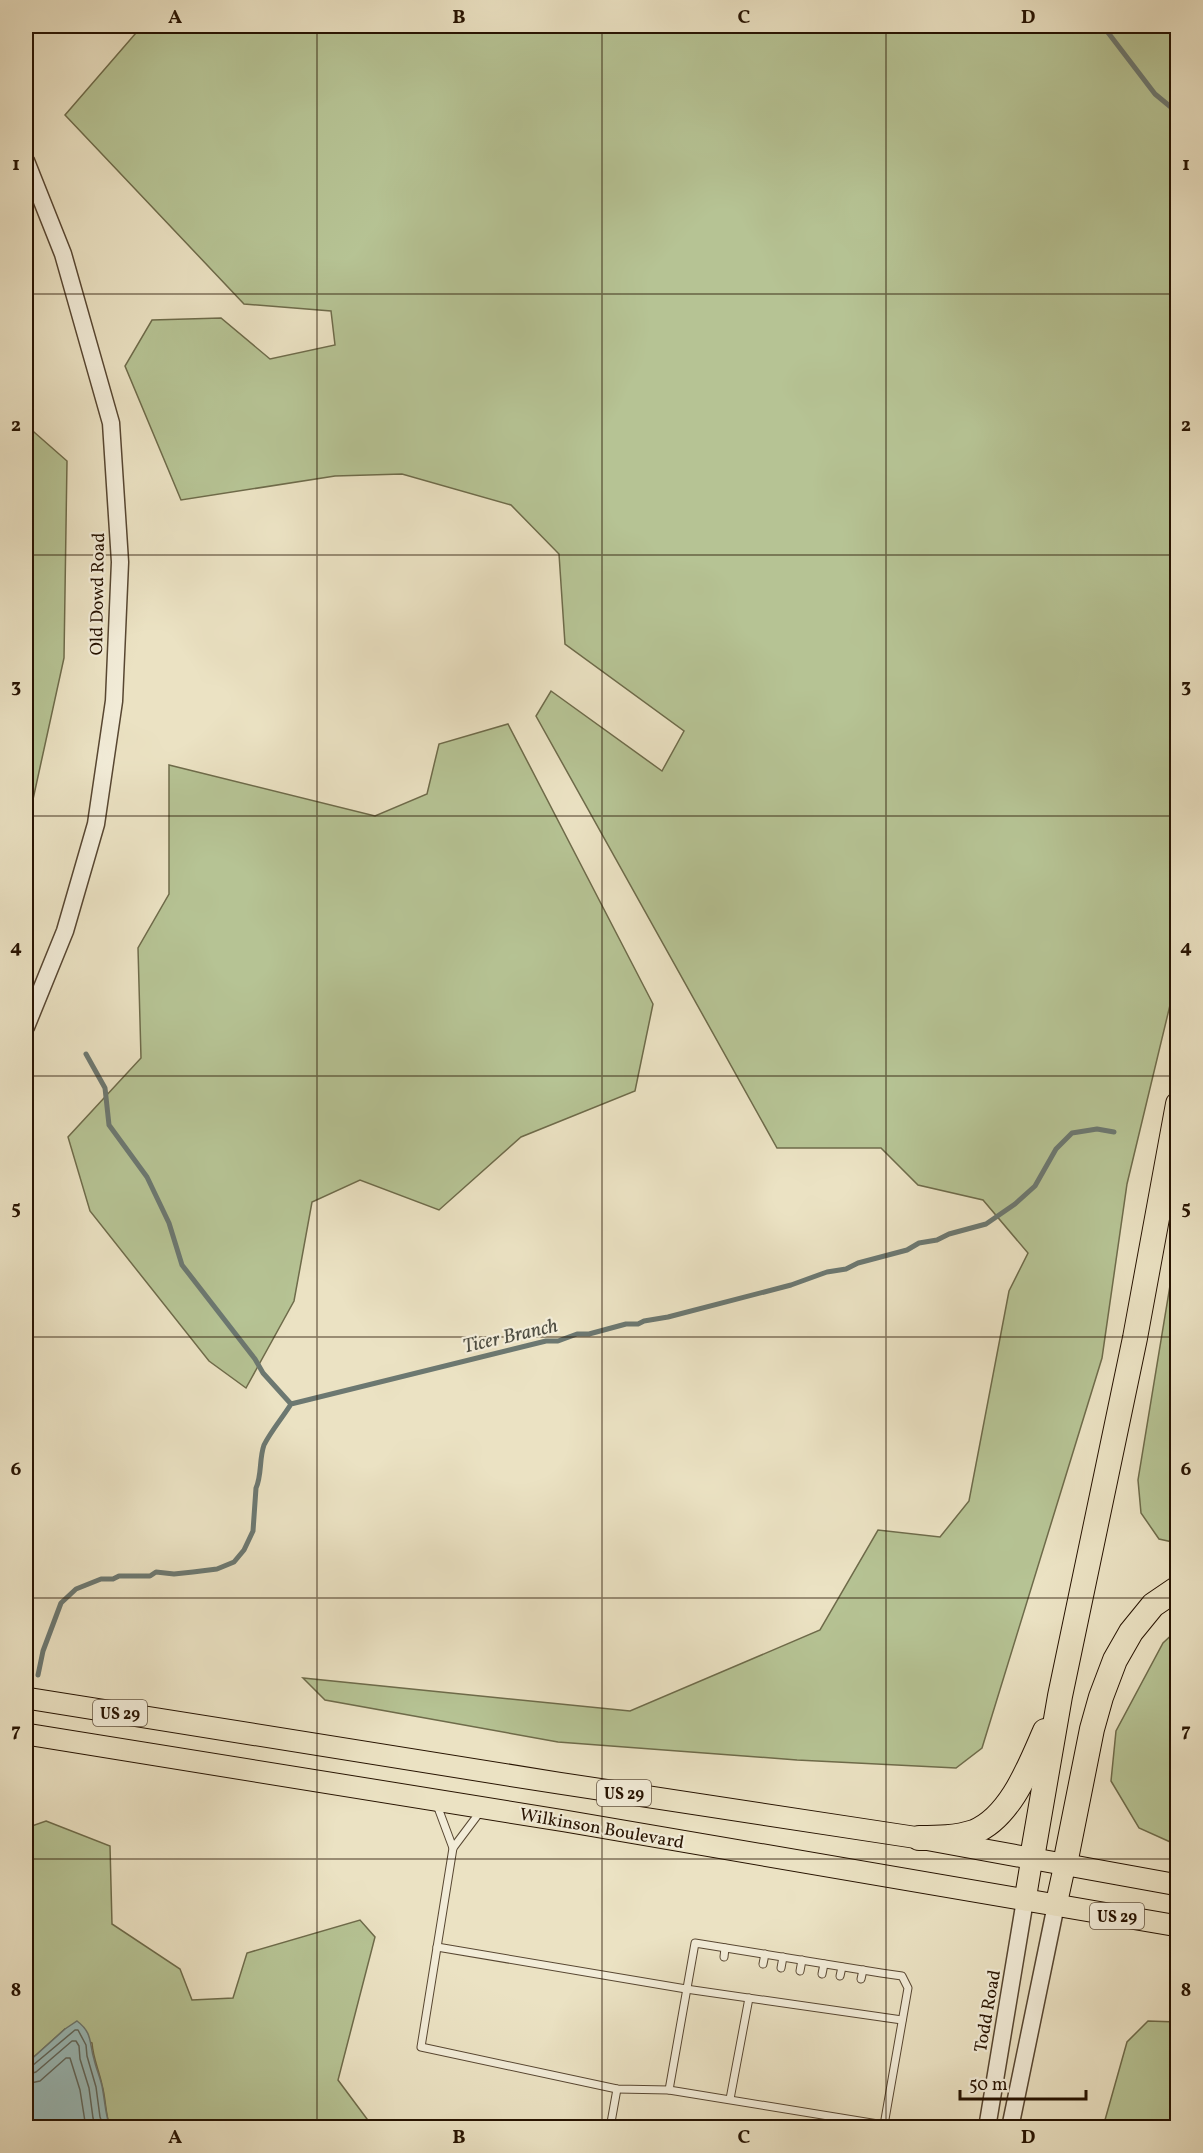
<svg xmlns="http://www.w3.org/2000/svg" width="1203" height="2153" font-family="Vollkorn,serif">
<rect width="100%" height="100%" fill="#ebe2c3"/>
<filter id="stains"><feTurbulence type="fractalNoise" baseFrequency=".00333" numOctaves="4"/><feColorMatrix values="0 0 0 0 .2 0 0 0 0 .09 0 0 0 0 .02 0 0 0 .5 -.17"/></filter>
<radialGradient id="worn" r=".72"><stop offset=".6" stop-color="#630" stop-opacity="0"/><stop offset="1" stop-color="#630" stop-opacity=".3"/></radialGradient>
<g fill="#b6c394" stroke="#6e6b4a" stroke-width="1.5">
<path d="M142 26H1177V976L1127 1184 1102 1358 982 1748 956 1768 797 1760 558 1742 325 1700 303 1678 630 1711 820 1630 878 1530 940 1537 969 1501 1009 1291 1028 1253 983 1200 918 1185 881 1148H777L536 716 551 691 662 771 684 731 565 644 559 554 511 505 402 474 335 476 181 500 125 366 152 320 221 318 270 359 335 345 331 311 244 304 65 115Z"/>
<path d="M26 425 67 461 64 658 30 813 26 823Z"/>
<path d="M508 724 653 1004 635 1091 521 1137 439 1210 360 1180 312 1202 294 1301 246 1388 209 1361 90 1211 68 1137 141 1058 138 948 169 894V765L375 816 427 794 439 744Z"/>
<path d="M1177 1243 1178 1543H1177L1159 1539 1141 1513 1138 1480Z"/>
<path d="M1177 1630V1845L1139 1828 1111 1781 1116 1731 1163 1643Z"/>
<path d="M46 1821 110 1846 112 1924 180 1969 192 2000 233 1998 247 1953 360 1920 375 1937 338 2080 373 2127H110C105 2113 106 2099 102 2085 99 2070 93 2058 92 2043L65 2029 26 2064V1828Z"/>
<path d="M1148 2021 1177 2022V2127H1103L1127 2042Z"/>
</g>
<path fill="#9abcbb" stroke="#6c7871" stroke-width="1.5" d="M77 2021C93 2033 89 2043 94 2059 96 2068 100 2077 102 2086 105 2100 105 2114 110 2127H26V2064L65 2029Z"/>
<g fill="none" stroke-linecap="round" stroke-linejoin="round">
<g stroke="#60685e" stroke-width="1.5">
<path d="M26 2068 32 2066 75 2030H78L86 2045 87 2056 96 2087 100 2117 104 2128"/>
<path d="M26 2075 36 2072 72 2041H76L79 2046 80 2059 89 2088 93 2118 96 2128"/>
<path d="M26 2084 40 2081 66 2058H70L80 2090 86 2128"/>
</g>
<g stroke="#6c7871" stroke-width="5">
<path d="M1103 26 1155 94 1178 113"/>
<path d="M86 1054 105 1088 109 1125 147 1177 169 1223 182 1265 255 1359 263 1373 291 1404"/>
<path d="M38 1675 43 1651 61 1603 76 1589 101 1579H113L119 1576H150L156 1572 174 1574 193 1572 217 1569 234 1562 244 1550 253 1531 256 1488C262 1475 259 1459 264 1445 271 1431 283 1417 291 1404L546 1341H558L577 1334H589L626 1324H638L644 1321 668 1317 791 1285 827 1272 846 1269 858 1263 907 1250 919 1243 937 1240 949 1234 986 1224 1015 1204 1035 1186 1056 1149 1072 1133 1097 1129 1114 1132"/>
</g>
<defs>
<g id="service">
<path d="M437 1805 453 1848"/>
<path d="M480 1812 453 1848 421 2047 617 2089 669 2090 884 2125V2128"/>
<path d="M437 1947 686 1989 902 2020"/>
<path d="M724 1957 725 1948"/>
<path d="M763 1964 765 1954"/>
<path d="M781 1968 783 1957"/>
<path d="M800 1971 802 1960"/>
<path d="M822 1974 824 1964"/>
<path d="M840 1976 842 1967"/>
<path d="M861 1979 863 1970"/>
<path d="M669 2090 695 1943 881 1973 902 1976 908 1988 884 2125 901 2128"/>
<path d="M730 2099 749 1998"/>
<path d="M610 2128 617 2089"/>
</g>
<g id="tertiary">
<path d="M26 161 63 254 111 423 120 562 114 701 96 824 65 931 26 1027"/>
<path d="M987 2128 1025 1900"/>
<path d="M1010 2128 1056 1905"/>
</g>
<g id="primary">
<path d="M26 1698 558 1783 919 1838 1178 1885"/>
<path d="M26 1734 565 1821 1178 1926"/>
<path d="M1025 1900 1032 1858"/>
<path d="M1056 1905 1065 1864"/>
</g>
<g id="motorway">
<path d="M919 1838C937 1838 956 1838 974 1832 1011 1817 1030 1765 1045 1731"/>
<path d="M1032 1858 1060 1696 1135 1338 1178 1104"/>
<path d="M1065 1864 1092 1729 1101 1697 1115 1660 1131 1632 1153 1605 1178 1588"/>
</g>
</defs>
<use href="#service" stroke="#584732" stroke-width="9"/>
<use href="#tertiary" stroke="#584732" stroke-width="19"/>
<use href="#primary" stroke="#271301" stroke-width="23"/>
<use href="#motorway" stroke="#271301" stroke-width="26"/>
<use href="#service" stroke="#f2ecd8" stroke-width="7"/>
<use href="#tertiary" stroke="#f2ecd8" stroke-width="16"/>
<use href="#primary" stroke="#ebe2c3" stroke-width="21"/>
<use href="#motorway" stroke="#ebe2c3" stroke-width="24"/>
</g>
<path fill="none" stroke="#271301" stroke-width="1.5" stroke-opacity="0.55" d="M317 26V2128M602 26V2128M886 26V2128M26 294H1178M26 555H1178M26 816H1178M26 1076H1178M26 1337H1178M26 1598H1178M26 1859H1178"/>
<g text-anchor="middle" stroke-width="4.5" stroke-linejoin="round" paint-order="stroke">
<g fill="#f2ecd8" stroke="#645442" stroke-width="1.5">
<rect x="93" y="1700" width="54" height="26" rx="4.5"/>
<rect x="597" y="1780" width="54" height="26" rx="4.5"/>
<rect x="1090" y="1903" width="54" height="26" rx="4.5"/>
</g>
<g font-size="16" font-weight="bold" fill="#271301">
<text x="120" y="1719">US 29</text>
<text x="624" y="1799">US 29</text>
<text x="1117" y="1922">US 29</text>
</g>
<g font-size="18" fill="#271301" stroke="#f2ecd8">
<text transform="translate(97 594) rotate(-89)" y="6">Old Dowd Road</text>
<text transform="translate(602 1828) rotate(10)" y="6">Wilkinson Boulevard</text>
<text transform="translate(987 2011) rotate(-80)" y="6">Todd Road</text>
</g>
<g font-size="20" font-style="italic" fill="#4f4e42" stroke="#f2ecd8">
<text transform="translate(510 1335) rotate(-13)" y="7">Ticer Branch</text>
</g>
</g>
<rect width="1203" height="2153" fill="none" stroke="#ebe2c3" stroke-width="66"/>
<path d="M960 2090v9h126v-9" fill="none" stroke="#271301" stroke-width="3"/>
<text x="969" y="2090" font-size="18" fill="#271301" stroke="#f2ecd8" stroke-width="4.5" paint-order="stroke">50 m</text>
<rect x="33" y="33" width="1137" height="2087" fill="none" stroke="#271301" stroke-width="2"/>
<g font-size="20" text-anchor="middle" font-weight="bold" fill="#271301">
<text x="175" y="23">A</text>
<text x="459" y="23">B</text>
<text x="744" y="23">C</text>
<text x="1028" y="23">D</text>
<text x="16" y="170">1</text>
<text x="1186" y="170">1</text>
<text x="16" y="431">2</text>
<text x="1186" y="431">2</text>
<text x="16" y="692">3</text>
<text x="1186" y="692">3</text>
<text x="16" y="953">4</text>
<text x="1186" y="953">4</text>
<text x="16" y="1214">5</text>
<text x="1186" y="1214">5</text>
<text x="16" y="1475">6</text>
<text x="1186" y="1475">6</text>
<text x="16" y="1736">7</text>
<text x="1186" y="1736">7</text>
<text x="16" y="1996">8</text>
<text x="1186" y="1996">8</text>
<text x="175" y="2143">A</text>
<text x="459" y="2143">B</text>
<text x="744" y="2143">C</text>
<text x="1028" y="2143">D</text>
</g>
<rect width="100%" height="100%" filter="url(#stains)"/>
<rect width="100%" height="100%" fill="url(#worn)"/>
</svg>
